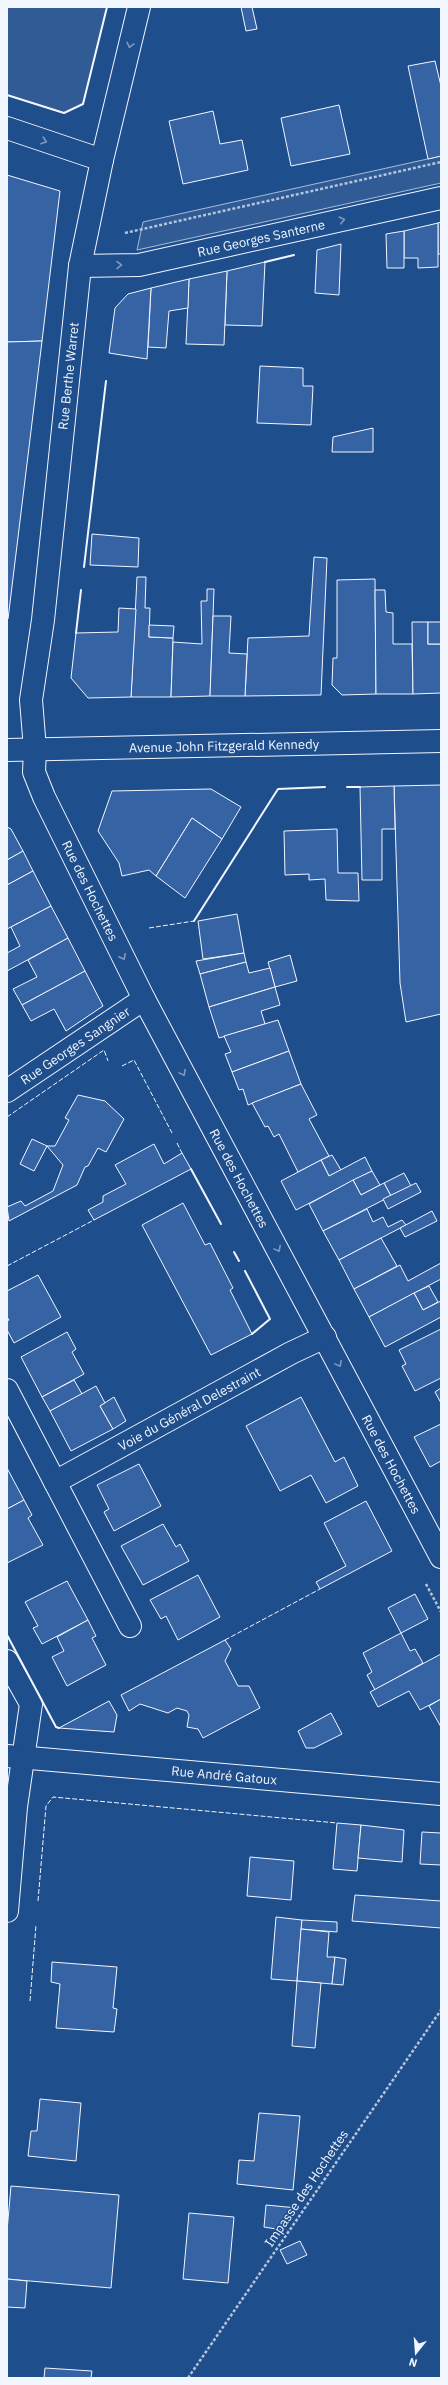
<svg xmlns="http://www.w3.org/2000/svg" width="448" height="2385" font-family="'IBM Plex Sans',sans-serif">
<rect width="100%" height="100%" fill="#1f4e8c"/>
<g fill="#305b95" stroke="#a8bbd7">
<path d="M7 7H107L83 104 64 113 7 95Z"/>
<path d="M441 156V183L137 250 143 222Z"/>
</g>
<g fill="#3563a3" stroke="#f2f6ff">
<path d="M241 7H252L257 29 246 31Z"/>
<path d="M435 61 441 86V156L428 159 408 66Z"/>
<path d="M339 105 350 154 291 166 281 118Z"/>
<path d="M213 111 220 144 242 140 248 170 183 184 169 121Z"/>
<path d="M7 175 60 191 42 341 7 342Z"/>
<path d="M441 222V254H438V223Z"/>
<path d="M438 223V267L418 268V258H404V231Z"/>
<path d="M404 231V268H387L386 234Z"/>
<path d="M341 244 339 295 315 293 317 250Z"/>
<path d="M265 262 262 326 225 325 227 271Z"/>
<path d="M227 271 224 345 186 344 189 279Z"/>
<path d="M189 279 188 308 169 311 166 348 148 347 151 288Z"/>
<path d="M151 288 147 359 109 353 115 308 128 294Z"/>
<path d="M42 341 8 619H7V342Z"/>
<path d="M260 366 303 368V386H313L311 425 257 423Z"/>
<path d="M373 428V452H332L333 437Z"/>
<path d="M92 534 139 538 138 567 90 565Z"/>
<path d="M314 557 327 558 321 695 245 696 248 638 309 636Z"/>
<path d="M137 577H146L145 608H150L149 637 173 638 171 697H131Z"/>
<path d="M375 579 376 694 342 695 332 685 333 658H337V580Z"/>
<path d="M207 589H214L210 696 171 697 173 642 202 644 201 601H207Z"/>
<path d="M375 590H385L386 612 393 613V644H412L413 694H376Z"/>
<path d="M119 608 136 609 131 697 88 698 71 678 76 633 118 632Z"/>
<path d="M213 616H231L229 653 247 654 245 696H210Z"/>
<path d="M412 622H428V644H441V693L413 694Z"/>
<rect x="428" y="622" width="13" height="22"/>
<path d="M149 625 174 626 173 638 149 637Z"/>
<path d="M441 785V1014L406 1022 400 983 394 786Z"/>
<path d="M394 786 395 829H382V880H362L360 787Z"/>
<path d="M211 789 241 807 222 839 192 818 156 876 149 870 122 876 119 863 98 831 112 791Z"/>
<path d="M192 818 222 839 185 898 156 876Z"/>
<path d="M7 827 11 829 23 851 7 860Z"/>
<path d="M337 829 338 873H358L359 901 326 900 325 879 309 880V874L285 875 284 831Z"/>
<path d="M23 851 33 871 7 885V860Z"/>
<path d="M33 871 51 906 7 929V885Z"/>
<path d="M51 906 68 938 7 971V953L20 946 11 927Z"/>
<path d="M237 914 244 953 203 959 198 921Z"/>
<path d="M68 938 85 971 22 1005 13 989 37 977 28 960Z"/>
<path d="M244 953 246 962 200 974 196 961Z"/>
<path d="M290 955 297 981 275 987 268 962Z"/>
<path d="M246 962 249 973 270 968 275 987 209 1007 200 974Z"/>
<path d="M85 971 103 1006 66 1031 54 1009 31 1021 22 1005Z"/>
<path d="M275 987 280 1005 261 1011 265 1024 219 1038 209 1007Z"/>
<path d="M278 1020 289 1051 232 1072 225 1054 231 1052 224 1036Z"/>
<path d="M289 1051 301 1084 248 1105 243 1089 239 1090 232 1072Z"/>
<path d="M301 1084 317 1115 309 1119 329 1156 298 1172 279 1134 274 1137 268 1126 265 1127 252 1103Z"/>
<path d="M78 1095 105 1101 124 1119 106 1152 98 1148 88 1166 85 1167 77 1185 9 1221 7 1207 21 1201 25 1206 53 1191 63 1165 47 1146H55L69 1120 65 1118Z"/>
<path d="M32 1139 47 1146 34 1171 20 1164Z"/>
<path d="M154 1144 164 1164 182 1153 191 1169 94 1220 88 1210 103 1202V1196L126 1184 115 1165Z"/>
<path d="M332 1155 341 1170 329 1176 321 1160Z"/>
<path d="M365 1157 372 1171 296 1210 281 1181 321 1160 329 1176Z"/>
<path d="M372 1171 380 1185 361 1195 353 1180Z"/>
<path d="M404 1173 411 1186 391 1196 384 1183Z"/>
<path d="M353 1180 361 1195 384 1183 391 1196 323 1231 309 1204Z"/>
<path d="M416 1183 421 1192 388 1209 383 1199Z"/>
<path d="M183 1203 205 1245 210 1243 233 1288 230 1290 252 1334 211 1355 142 1225Z"/>
<path d="M367 1209 373 1222 383 1217 388 1227 402 1220 406 1225 339 1260 323 1231Z"/>
<path d="M432 1211 437 1221 405 1237 400 1228Z"/>
<path d="M381 1238 397 1266 354 1289 339 1260Z"/>
<path d="M441 1263V1279L369 1317 354 1289 400 1265 408 1281Z"/>
<path d="M38 1275 61 1317 14 1343 7 1330V1321L9 1320 7 1317V1291Z"/>
<path d="M429 1286 438 1302 423 1310 414 1293Z"/>
<path d="M414 1293 423 1310 441 1301V1317L385 1347 369 1317Z"/>
<path d="M441 1329V1378L415 1391 402 1366 406 1364 399 1350Z"/>
<path d="M67 1332 76 1349 72 1352 84 1374 42 1397 21 1357Z"/>
<path d="M74 1380 82 1394 50 1411 42 1397Z"/>
<path d="M96 1386 105 1403 100 1406 113 1429 71 1451 50 1411Z"/>
<path d="M441 1388V1403L435 1392Z"/>
<path d="M114 1397 126 1421 113 1429 100 1406Z"/>
<path d="M301 1397 335 1462 344 1457 358 1486 326 1503 311 1475 280 1491 246 1426Z"/>
<path d="M441 1424V1461L430 1467 414 1437Z"/>
<path d="M139 1464 161 1506 114 1531 104 1512 109 1509 97 1485Z"/>
<path d="M7 1468 24 1500 7 1509Z"/>
<path d="M24 1500 32 1515 28 1518 43 1545 7 1563V1509Z"/>
<path d="M366 1501 392 1551 320 1589 316 1582 346 1566 324 1523Z"/>
<path d="M163 1524 176 1547 180 1544 189 1561 143 1585 121 1546Z"/>
<path d="M198 1575 220 1617 178 1640 166 1616 161 1619 150 1600Z"/>
<path d="M67 1581 88 1620 42 1644 33 1628 38 1626 25 1602Z"/>
<path d="M415 1594 428 1619 401 1633 388 1608Z"/>
<path d="M88 1620 96 1636 92 1638 106 1665 67 1686 52 1657 64 1651 57 1637Z"/>
<path d="M401 1633 410 1651 415 1649 423 1663 375 1690 367 1675 372 1672 363 1653Z"/>
<path d="M225 1640 231 1649 225 1661 238 1686H249L260 1708 203 1738 198 1729 187 1727 189 1715 187 1711 177 1708 168 1713 140 1704 129 1711 121 1695Z"/>
<path d="M441 1654V1699L420 1710 409 1691 378 1707 370 1692Z"/>
<path d="M441 1699V1727L429 1706Z"/>
<path d="M109 1701 117 1715 114 1732 59 1728Z"/>
<path d="M331 1713 342 1734 314 1748H306L298 1731Z"/>
<path d="M337 1823 361 1825 357 1871 333 1869Z"/>
<path d="M361 1825 404 1830 402 1862 358 1858Z"/>
<path d="M422 1832 441 1833V1865L420 1864Z"/>
<path d="M250 1857 294 1861 291 1900 247 1896Z"/>
<path d="M355 1895 441 1901V1928L352 1921Z"/>
<path d="M276 1917 302 1920 297 1981 271 1979Z"/>
<path d="M302 1920 337 1922V1932L301 1929Z"/>
<path d="M301 1929 329 1932 327 1957H335L332 1984 297 1981Z"/>
<path d="M335 1957 346 1959 343 1985 332 1984Z"/>
<path d="M52 1962 117 1967 113 2008 117 2009 114 2032 56 2028 60 1984 51 1982Z"/>
<path d="M297 1981 321 1983 315 2048 292 2046Z"/>
<path d="M40 2099 81 2103 76 2161 28 2156 31 2131H37Z"/>
<path d="M259 2113 300 2116 293 2190 237 2184 239 2160 254 2161Z"/>
<path d="M11 2186 119 2195 111 2288 7 2279V2231Z"/>
<path d="M266 2205 297 2208 282 2230 264 2227Z"/>
<path d="M189 2213 234 2217 228 2283 183 2279Z"/>
<path d="M300 2241 307 2255 287 2264 280 2250Z"/>
<path d="M7 2279 27 2281 25 2308 7 2307Z"/>
<path d="M45 2368 92 2371 91 2378H44Z"/>
</g>
<g fill="none" stroke-linecap="round" stroke-linejoin="round">
<defs>
<g id="minor">
<path id="s1" d="M139 7 102 160 80 266 43 620 31 700 35 749 34 772 44 797 144 999 441 1557"/>
<path d="M7 128 102 160"/>
<path id="s2" d="M80 266 139 265 441 198"/>
<path id="s3" d="M7 1091 144 999"/>
<path d="M7 1390 130 1626"/>
<path id="s4" d="M55 1482 291 1353 325 1337"/>
<path d="M7 1661 31 1704 16 1807 7 1911"/>
<path id="s5" d="M7 1756 441 1794"/>
</g>
<g id="major">
<path id="s6" d="M7 750 441 741"/>
</g>
</defs>
<use href="#minor" stroke="#f2f6ff" stroke-width="24"/>
<use href="#major" stroke="#f2f6ff" stroke-width="24"/>
<g stroke="#b3c4dc" stroke-width="2.5" stroke-dasharray="3 2" stroke-linecap="butt">
<path d="M125 233 441 162"/>
<path d="M426 1584 441 1612"/>
<path d="M188 2378 441 2010"/>
</g>
<use href="#minor" stroke="#1f4e8c" stroke-width="22"/>
<use href="#major" stroke="#1f4e8c" stroke-width="22"/>
<g stroke="#f2f6ff" stroke-width="1" stroke-dasharray="5 2" stroke-linecap="butt">
<path d="M149 928 194 921"/>
<path d="M122 1066 134 1060 172 1133"/>
<path d="M7 1117 104 1050 108 1061"/>
<path d="M177 1143 182 1153"/>
<path d="M7 1266 94 1220"/>
<path d="M225 1640 320 1589"/>
<path d="M38 1901 46 1806 53 1797 337 1823"/>
<path d="M30 2001 36 1925"/>
</g>
<g stroke="#f2f6ff" stroke-width="2">
<path d="M7 95 64 113 83 104 107 7"/>
<path d="M265 262 294 255"/>
<path d="M84 567 106 381"/>
<path d="M76 633 81 590"/>
<path d="M347 787H360"/>
<path d="M194 921 278 789 325 787"/>
<path d="M191 1169 221 1224"/>
<path d="M234 1252 239 1261"/>
<path d="M245 1271 270 1319 252 1334"/>
<path d="M7 1635 56 1727 59 1728"/>
</g>
</g>
<defs><path id="oneway-chevron" d="M-2-3.5L2.5 0L-2 3.5" fill="none" stroke-width="1.6" stroke-linecap="round" stroke-linejoin="round"/></defs>
<g stroke="#7e9ac0">
<use href="#oneway-chevron" transform="translate(130 45) rotate(104)"/>
<use href="#oneway-chevron" transform="translate(44 141) rotate(18)"/>
<use href="#oneway-chevron" transform="translate(342 220) rotate(-13)"/>
<use href="#oneway-chevron" transform="translate(119 265) rotate(-1)"/>
<use href="#oneway-chevron" transform="translate(123 957) rotate(64)"/>
<use href="#oneway-chevron" transform="translate(183 1073) rotate(62)"/>
<use href="#oneway-chevron" transform="translate(278 1249) rotate(62)"/>
<use href="#oneway-chevron" transform="translate(339 1364) rotate(62)"/>
</g>
<g text-anchor="middle" stroke-width="3" stroke-linejoin="round" paint-order="stroke">
<g font-size="13" fill="#f2f6ff" stroke="#1f4e8c">
<text dy="5" stroke="none"><textPath href="#s2" startOffset="184">Rue Georges Santerne</textPath></text>
<text transform="translate(68 376) rotate(-84)" y="5">Rue Berthe Warret</text>
<text dy="5" stroke="none"><textPath href="#s6" startOffset="217">Avenue John Fitzgerald Kennedy</textPath></text>
<text dy="5" stroke="none"><textPath href="#s1" startOffset="906">Rue des Hochettes</textPath></text>
<text dy="5" stroke="none"><textPath href="#s3" startOffset="82">Rue Georges Sangnier</textPath></text>
<text dy="5" stroke="none"><textPath href="#s1" startOffset="1230">Rue des Hochettes</textPath></text>
<text dy="5" stroke="none"><textPath href="#s4" startOffset="153">Voie du Général Delestraint</textPath></text>
<text dy="5" stroke="none"><textPath href="#s1" startOffset="1554">Rue des Hochettes</textPath></text>
<text dy="5" stroke="none"><textPath href="#s5" startOffset="218">Rue André Gatoux</textPath></text>
<text transform="translate(306 2188) rotate(-56)" y="5">Impasse des Hochettes</text>
</g>
</g>
<rect width="448" height="2385" fill="none" stroke="#f2f6ff" stroke-width="16"/>
<g transform="translate(416 2353) rotate(197)" stroke="#1f4e8c" stroke-width="3" paint-order="stroke">
<path d="M0-3L7 15L0 10L-7 15Z" fill="#f2f6ff"/>
<text y="-6" font-size="11" font-weight="bold" text-anchor="middle" fill="#f2f6ff">N</text>
</g>
</svg>
